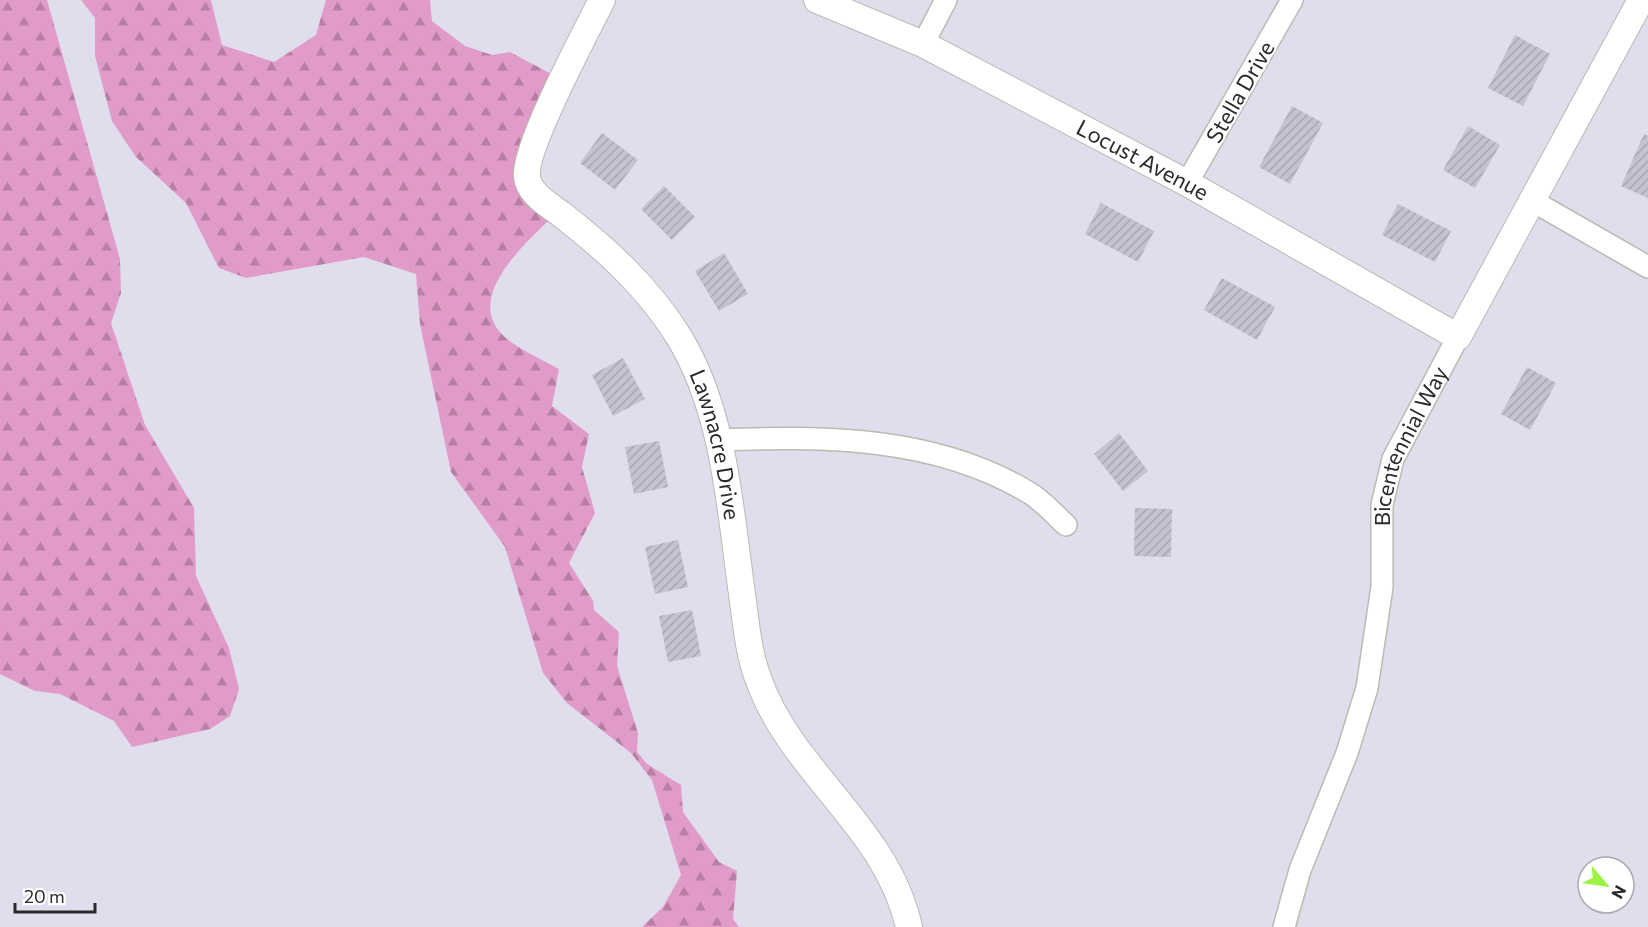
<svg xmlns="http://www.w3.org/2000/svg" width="1648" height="927" font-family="Commissioner,sans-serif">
<defs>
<pattern id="forest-firs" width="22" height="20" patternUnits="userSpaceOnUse" patternTransform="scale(1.5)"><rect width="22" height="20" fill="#e19bc8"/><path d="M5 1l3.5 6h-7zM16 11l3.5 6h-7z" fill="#b77fa3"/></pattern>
<pattern id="building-hatch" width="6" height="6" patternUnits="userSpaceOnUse" patternTransform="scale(1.5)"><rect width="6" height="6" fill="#c5c1ce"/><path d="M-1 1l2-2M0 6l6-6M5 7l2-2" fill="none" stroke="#a9a6b1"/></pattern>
</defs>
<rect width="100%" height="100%" fill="#e0ddec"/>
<g fill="url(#forest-firs)">
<path d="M0 0H47L120 259 121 293 111 323 145 425 194 508 196 576 229 648 239 689 230 716 210 729 132 747 114 721 60 694 35 691 0 674Z"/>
<path d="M81 0H211L222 45 274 62 316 35 326 0H430L432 21 465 46 492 55 510 52 557 77 529 159 552 217C526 243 467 294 500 332 511 346 543 360 559 369L552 406 589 434 582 467 595 513 569 563 593 601 594 610 619 632 617 666 638 733 637 752 647 764 681 785 683 812 719 862 737 871 733 919 739 927H642L663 907 681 875 652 780 631 753 567 703 543 673 505 547 451 472 420 324 416 274 364 257 246 278 219 268 186 203 136 157 112 121 95 56V18Z"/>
</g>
<g fill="url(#building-hatch)">
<path d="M1515 35 1550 54 1523 106 1488 88Z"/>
<path d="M1292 106 1323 123 1290 184 1259 167Z"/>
<path d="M1468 126 1500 145 1475 188 1443 170Z"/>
<path d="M602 133 638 160 615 190 580 163Z"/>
<path d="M1644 134 1648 136V198L1621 186Z"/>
<path d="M664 186 695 217 672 240 641 209Z"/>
<path d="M1101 203 1154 231 1138 262 1085 234Z"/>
<path d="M1398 204 1451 231 1435 262 1382 235Z"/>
<path d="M724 253 748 294 719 311 695 271Z"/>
<path d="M1222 278 1275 307 1257 340 1204 310Z"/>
<path d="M623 358 645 399 613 416 592 375Z"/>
<path d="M1527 367 1556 383 1530 430 1501 414Z"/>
<path d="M1119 433 1148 471 1123 491 1094 454Z"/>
<path d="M659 441 668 487 634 494 625 447Z"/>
<path d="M1135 508 1172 509 1171 557 1134 556Z"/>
<path d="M678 540 688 587 655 594 645 547Z"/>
<path d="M692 610 701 656 668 662 659 616Z"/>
</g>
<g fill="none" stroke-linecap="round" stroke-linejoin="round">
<defs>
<g id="minor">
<path d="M923 44 946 0"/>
<path d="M1187 183 1292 0"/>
<path d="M1531 200 1648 267"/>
<path d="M719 440C824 436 934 436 1028 492 1042 500 1054 514 1066 525"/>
<path id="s1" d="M1284 927 1300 870 1347 753 1367 688 1382 587V505L1393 459 1458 337"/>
</g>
<g id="tertiary">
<path id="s2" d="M602 0C586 32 524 147 527 176 528 193 549 205 561 214 607 250 648 287 679 337 725 413 730 509 742 594 746 622 748 652 758 678 791 773 886 825 909 927"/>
<path id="s3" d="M817 0 923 44 1187 183 1458 337 1641 0"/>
</g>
</defs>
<use href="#minor" stroke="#b7bdb0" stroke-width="24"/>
<use href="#tertiary" stroke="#b7bdb0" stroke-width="28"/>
<use href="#minor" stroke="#fff" stroke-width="21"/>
<use href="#tertiary" stroke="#fff" stroke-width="26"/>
</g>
<g text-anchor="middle" stroke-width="4.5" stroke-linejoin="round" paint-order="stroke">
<g font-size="22" fill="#2a2a2a" stroke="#fff">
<text transform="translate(1240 92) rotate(-60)" y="8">Stella Drive</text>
<text dy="8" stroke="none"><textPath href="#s3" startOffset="363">Locust Avenue</textPath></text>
<text dy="8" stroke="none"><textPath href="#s2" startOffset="531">Lawnacre Drive</textPath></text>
<text dy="8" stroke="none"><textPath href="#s1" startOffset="502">Bicentennial Way</textPath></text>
</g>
</g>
<g transform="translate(1606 885) rotate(119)"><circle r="28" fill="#ffffff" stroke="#aaaaaa" stroke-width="1.5"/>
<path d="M0-4.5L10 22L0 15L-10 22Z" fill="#9bf441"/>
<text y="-9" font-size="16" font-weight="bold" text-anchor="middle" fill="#2a2a2a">N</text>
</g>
<path d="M15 903v9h80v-9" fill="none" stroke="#2a2a2a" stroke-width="3"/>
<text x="24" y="903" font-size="18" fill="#2a2a2a" stroke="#ffffff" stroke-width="4.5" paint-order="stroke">20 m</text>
</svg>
